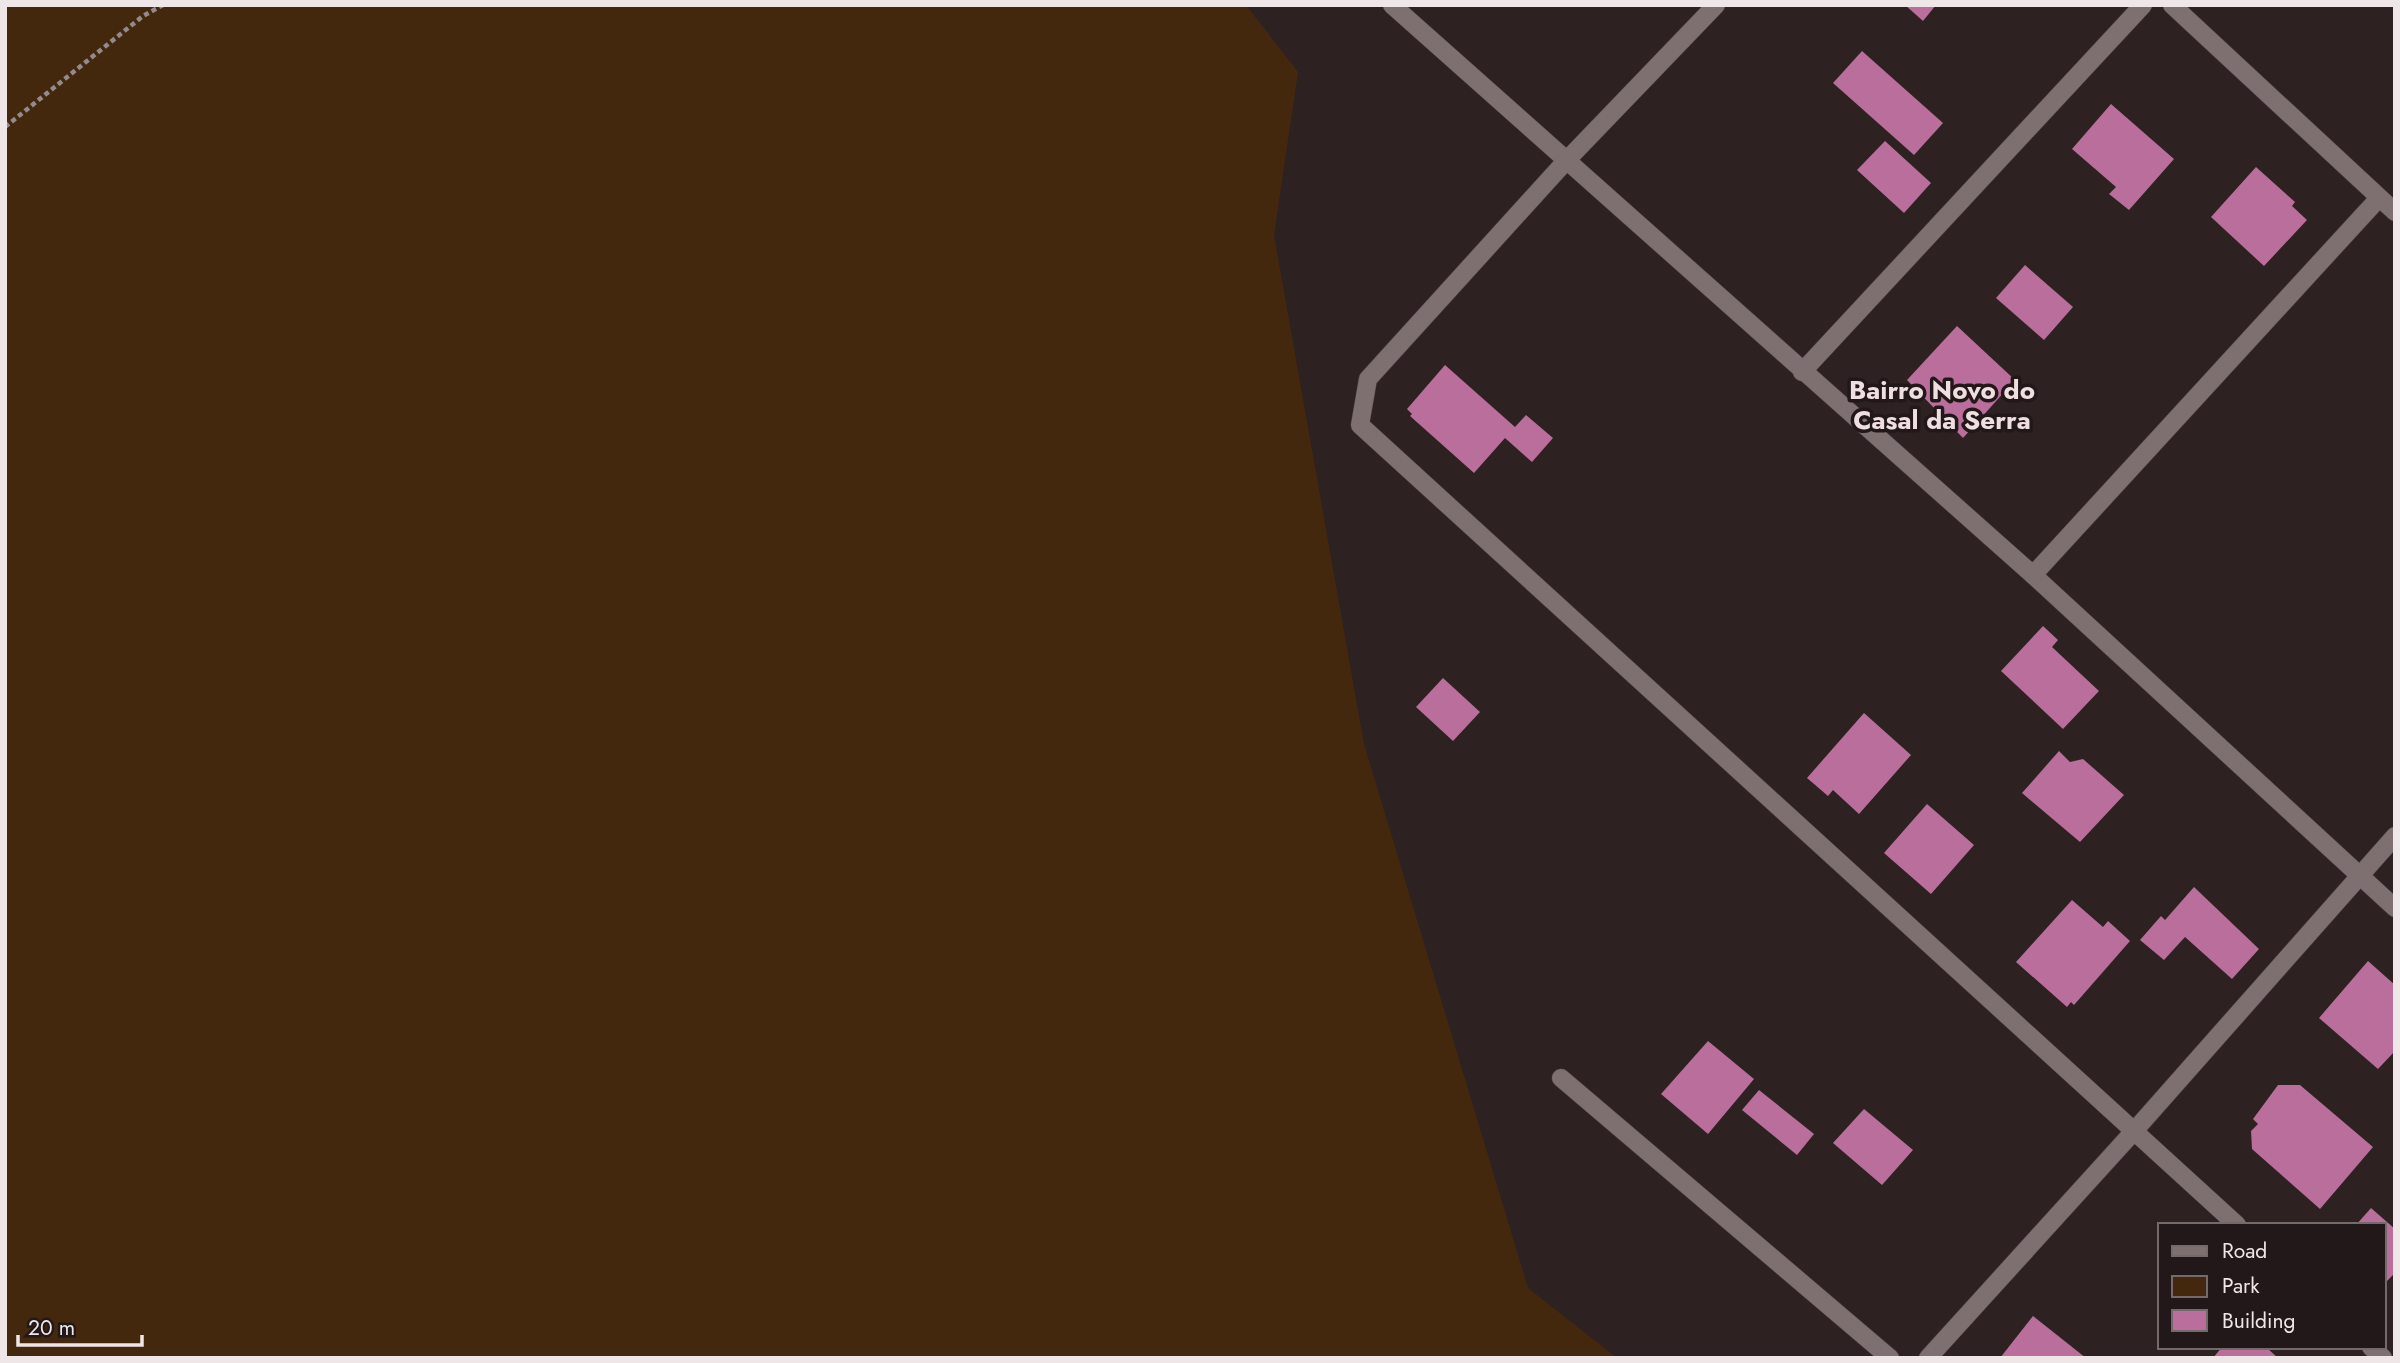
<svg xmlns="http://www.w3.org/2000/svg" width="2400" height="1363" font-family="Jost,sans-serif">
<rect width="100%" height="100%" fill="#2d2122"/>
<path fill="#44280e" d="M5 5H1246L1298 72 1274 235 1364 744 1528 1288 1617 1358H5Z"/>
<g fill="#ba6e9b">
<path d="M1905 5H1936L1923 21Z"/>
<path d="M1862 51 1943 123 1914 155 1833 83Z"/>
<path d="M2111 104 2174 159 2129 210 2109 194 2116 187 2072 149Z"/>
<path d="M1885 141 1931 183 1904 213 1857 170Z"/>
<path d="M2256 167 2295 202 2292 206 2307 220 2264 266 2211 217Z"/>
<path d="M2025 265 2073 307 2044 340 1996 298Z"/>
<path d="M1957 326 2015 380 1963 438 1907 380Z"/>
<path d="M1445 365 1515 427 1526 415 1553 438 1532 462 1505 438 1474 473 1410 416 1412 414 1407 409Z"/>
<path d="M2043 626 2058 640 2052 647 2099 691 2063 729 2001 671Z"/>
<path d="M1443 678 1480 712 1453 741 1416 707Z"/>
<path d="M1864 713 1911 755 1859 814 1833 790 1828 796 1807 778Z"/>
<path d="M2059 751 2070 762 2083 759 2124 795 2080 842 2022 793Z"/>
<path d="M1927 804 1974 845 1931 894 1884 853Z"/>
<path d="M2194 887 2259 949 2232 979 2185 937 2164 960 2140 940 2161 916 2165 920Z"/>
<path d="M2072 900 2103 927 2108 921 2130 941 2074 1005 2071 1002 2067 1007 2016 962Z"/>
<path d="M2368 961 2395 985V1051L2378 1069 2319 1018Z"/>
<path d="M1708 1041 1754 1079 1708 1134 1661 1094Z"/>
<path d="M2278 1085H2300L2373 1147 2320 1209 2252 1149 2251 1131 2258 1124 2253 1119Z"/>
<path d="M1759 1090 1814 1134 1797 1155 1742 1110Z"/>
<path d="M1864 1109 1913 1150 1882 1185 1833 1143Z"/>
<path d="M2371 1208 2395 1229V1273L2387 1281 2384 1225H2356Z"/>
<path d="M2033 1316 2086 1358H2000Z"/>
<path d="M2222 1347H2266L2278 1358H2213Z"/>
</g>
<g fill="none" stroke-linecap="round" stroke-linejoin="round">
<defs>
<g id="street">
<path d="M1392 5 2033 575 2395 908"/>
<path d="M1716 5 1565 162 1368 379 1360 425 2237 1225"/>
<path d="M2172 5 2395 212"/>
<path d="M1802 372 2143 5"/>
<path d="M2033 575 2379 198"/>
<path d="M1561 1078 1890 1358"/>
<path d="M2371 1347 2383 1358"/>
<path d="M1928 1358 2135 1130 2395 836"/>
</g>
</defs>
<use href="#street" stroke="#493f41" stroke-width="19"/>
<path stroke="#948a8b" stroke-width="4.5" stroke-dasharray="5 3.5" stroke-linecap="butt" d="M5 127 143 16 163 5"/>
<use href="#street" stroke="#7e6f71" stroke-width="18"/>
</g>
<g text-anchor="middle" stroke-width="7" stroke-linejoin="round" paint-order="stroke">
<g font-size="26" font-weight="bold" fill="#f0dfe1" stroke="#231819">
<text x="1942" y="399">Bairro Novo do<tspan x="1942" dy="30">Casal da Serra</tspan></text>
</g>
</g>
<rect width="2400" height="1363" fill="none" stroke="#efe6e7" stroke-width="14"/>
<rect x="2158" y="1223" width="228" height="126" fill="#231819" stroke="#756a6b" stroke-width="2"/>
<rect x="2172" y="1246" width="35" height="10" fill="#7e6f71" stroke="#756a6b" stroke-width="2"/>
<text x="2222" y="1258" font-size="21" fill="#efe6e7">Road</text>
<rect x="2172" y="1276" width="35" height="21" fill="#44280e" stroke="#756a6b" stroke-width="2"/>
<text x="2222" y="1293" font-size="21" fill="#efe6e7">Park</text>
<rect x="2172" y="1310" width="35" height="21" fill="#ba6e9b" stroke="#756a6b" stroke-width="2"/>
<text x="2222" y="1328" font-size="21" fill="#efe6e7">Building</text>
<path d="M18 1335v10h124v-10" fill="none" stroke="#efe6e7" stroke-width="3.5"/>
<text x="28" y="1335" font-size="21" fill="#efe6e7" stroke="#231819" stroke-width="5" paint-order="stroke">20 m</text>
</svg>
